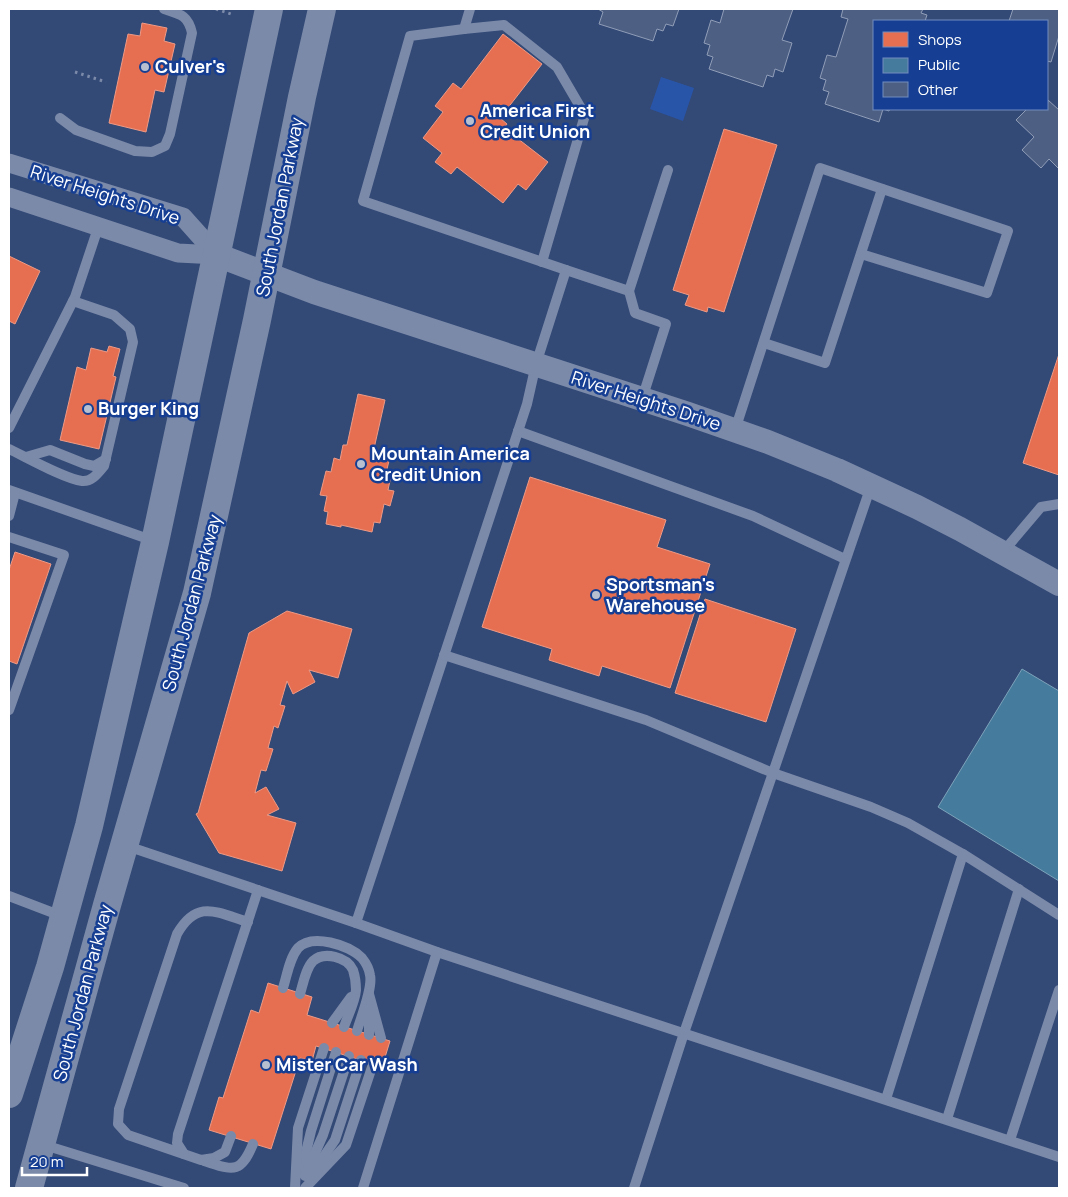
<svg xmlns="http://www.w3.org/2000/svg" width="1068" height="1197" font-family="Manrope,sans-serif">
<rect width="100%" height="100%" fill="#334976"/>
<path fill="#2955a9" d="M661 77 694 88 683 121 650 109Z"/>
<g fill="#e76f51" stroke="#ee9a85">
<path d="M142 23 167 28 164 41 175 44 164 92 155 90 146 132 109 123 128 34 140 36Z"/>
<path d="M503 34 542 64 500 118 507 124 504 128 548 162 526 190 518 184 503 203 457 167 451 174 435 162 442 153 423 138 443 112 435 106 453 83 461 89Z"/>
<path d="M724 129 777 145 724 312 708 307 707 312 685 305 689 295 673 290Z"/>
<path d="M9 256 40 271 15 324 9 321Z"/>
<path d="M109 346 120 349 113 376 116 377 99 449 60 440 77 367 86 370 91 348 107 352Z"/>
<path d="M1059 354V475L1023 463Z"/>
<path d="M358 394 385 400 373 453 390 457 387 469 392 471 388 490 394 491 390 506 384 504 380 523 374 522 372 532 341 525V527L326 524 328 512 324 511 327 496 320 495 326 471 331 472 334 458 340 460 343 445H347Z"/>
<path d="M530 477 666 520 657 547 710 564 670 688 602 666 599 676 549 660 552 649 482 627Z"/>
<path d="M15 552 51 564 17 664 9 661V570Z"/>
<path d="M705 599 796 629 766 722 675 693Z"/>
<path d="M287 611 352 629 338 678 309 670 315 682 293 694 287 681 280 705 285 706 278 728 274 726 268 748 273 749 266 771 261 770 255 793 266 787 279 809 267 815 296 823 282 871 219 853 196 814 198 813 249 633Z"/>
<path d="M268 983 312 997 307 1015 390 1041 382 1067 316 1046 312 1061 300 1058 271 1149 209 1130 219 1097 223 1098 251 1010 259 1013Z"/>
</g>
<path fill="#457b9d" stroke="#7da3ba" d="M1022 669 1059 691V881L938 807Z"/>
<g fill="#4d6084" stroke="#909db7">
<path d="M598 9H679L673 26 666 24 663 31 657 29 653 41 599 24 603 12Z"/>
<path d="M724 9H793L782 40 792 43 783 72 775 69 773 77 767 75 763 87 709 69 713 57 707 55 710 45 704 43 711 20 720 23Z"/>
<path d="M843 9H923L921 13 927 15 925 21H874V109H890L889 111 883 109 879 122 825 104 829 92 823 90 826 80 820 78 827 55 836 57 848 19 841 17Z"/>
<path d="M1013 9H1059V36L1051 62 1047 61V21H1009Z"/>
<path d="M1048 100 1059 110V169L1049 159 1041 168 1022 150 1034 137 1016 120 1027 109H1047Z"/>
</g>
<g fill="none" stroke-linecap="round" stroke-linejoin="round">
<g stroke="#7b8aa9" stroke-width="3" stroke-dasharray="2.5 4" stroke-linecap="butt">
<path d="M216 9 231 14"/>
<path d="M75 72 106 82"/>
</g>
<g stroke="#7b8aa9" stroke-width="10">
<path d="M470 9 464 29 410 36 363 201 566 270 536 364 527 404 356 923 437 952 1059 1157"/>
<path d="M464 29 504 25 557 67 585 115 542 262"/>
<path d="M60 118 76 130 135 151 152 152 165 146 170 134 192 33C188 15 180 14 164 9"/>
<path d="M566 270 629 291 635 313 666 324 642 399"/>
<path d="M629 291 668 170"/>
<path d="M764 343 825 363 882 189"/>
<path d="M9 428 75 297 98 228"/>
<path d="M735 430 820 168 1008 231 987 293 861 254"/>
<path d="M518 431 753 516 845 559"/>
<path d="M9 449C26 457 65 479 82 481 92 482 98 473 104 466L133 342 130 329 114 315 73 301"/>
<path d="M26 457 50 450 85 464 94 466 106 459"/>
<path d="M9 490 154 541"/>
<path d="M9 516 15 493"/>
<path d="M9 537 64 555 9 710"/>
<path d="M1003 552 1041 507 1059 504"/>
<path d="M444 655 646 720 773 773 871 807 908 823 963 854 1059 915"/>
<path d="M124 845 356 923"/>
<path d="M9 896 64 917"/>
<path d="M283 988C287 976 289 959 298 948 312 933 349 945 362 958 366 963 369 968 370 975 373 988 361 1017 357 1031"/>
<path d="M300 994C303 984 306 968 313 961 324 951 347 957 353 970 355 976 356 984 356 990 355 1002 348 1015 344 1027"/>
<path d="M369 994 381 1038"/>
<path d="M369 1009V1035"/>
<path d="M332 1023 351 997"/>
<path d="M886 1099 963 854"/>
<path d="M947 1119 1019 889"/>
<path d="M231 1136 225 1152 214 1158 201 1160 128 1135 118 1124 119 1109 177 934C197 899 216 912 248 922"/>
<path d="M1010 1140 1059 990"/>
<path d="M41 1144 184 1188"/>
<path d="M184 1154 177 1143 178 1134 258 890"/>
<path d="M204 1161C233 1170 240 1175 253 1144"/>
<path d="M301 1173 311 1131 336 1052"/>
<path d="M311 1175 335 1140 361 1060"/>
<path d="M305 1176 323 1135 349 1056"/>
<path d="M295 1188 298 1128 324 1048"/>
<path d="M305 1188 346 1145 373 1064"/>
<path d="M363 1188 437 952"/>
<path d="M634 1188 684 1033 871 486"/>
</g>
<g stroke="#7b8aa9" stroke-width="19">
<path d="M9 163 183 217 217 255"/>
<path d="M9 197 178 253 217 255"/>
</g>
<path stroke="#7b8aa9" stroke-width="24" d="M217 255 314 292 688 414 768 442 837 470 917 507 960 529 1059 584"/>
<g stroke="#7a8aa8" stroke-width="28">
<path d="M9 1094 50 967 89 826 155 542 269 9"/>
<path d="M29 1188 107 905 197 593 257 320 302 97 322 9"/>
</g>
</g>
<g fill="#b8bfcf" stroke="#163f93" stroke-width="2">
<circle cx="145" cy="67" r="5"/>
<circle cx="470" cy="121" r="5"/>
<circle cx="88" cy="409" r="5"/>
<circle cx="361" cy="464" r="5"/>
<circle cx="596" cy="595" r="5"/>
<circle cx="266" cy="1065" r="5"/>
</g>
<g text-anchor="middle" stroke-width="5" stroke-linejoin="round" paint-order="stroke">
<g font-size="18" font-weight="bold" fill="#fff" stroke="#163f93" text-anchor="start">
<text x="155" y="73">Culver's</text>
<text x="480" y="117">America First<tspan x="480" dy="21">Credit Union</tspan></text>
<text x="98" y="415">Burger King</text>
<text x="371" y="460">Mountain America<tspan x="371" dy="21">Credit Union</tspan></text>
<text x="606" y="591">Sportsman's<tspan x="606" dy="21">Warehouse</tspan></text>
<text x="276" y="1071">Mister Car Wash</text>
</g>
<g font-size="18" fill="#fff" stroke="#163f93">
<text transform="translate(105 195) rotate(18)" y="6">River Heights Drive</text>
<text transform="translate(280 207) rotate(-79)" y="6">South Jordan Parkway</text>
<text transform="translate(646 401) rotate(18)" y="6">River Heights Drive</text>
<text transform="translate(192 603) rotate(-75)" y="6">South Jordan Parkway</text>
<text transform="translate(83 993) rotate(-75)" y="6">South Jordan Parkway</text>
</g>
</g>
<rect width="1068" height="1197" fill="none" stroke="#ffffff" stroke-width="20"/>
<rect x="873" y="20" width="175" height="90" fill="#163f93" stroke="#738cbe"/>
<rect x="883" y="32" width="25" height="15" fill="#e76f51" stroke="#738cbe"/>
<text x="918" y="45" font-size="15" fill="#ffffff">Shops</text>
<rect x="883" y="58" width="25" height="15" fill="#457b9d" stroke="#738cbe"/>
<text x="918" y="70" font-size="15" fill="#ffffff">Public</text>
<rect x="883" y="82" width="25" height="15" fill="#4d6084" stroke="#738cbe"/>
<text x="918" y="95" font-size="15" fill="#ffffff">Other</text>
<path d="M22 1167v8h65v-8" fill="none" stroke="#ffffff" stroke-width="2.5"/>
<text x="30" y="1167" font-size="15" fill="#ffffff" stroke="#163f93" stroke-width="4" paint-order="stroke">20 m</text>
</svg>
